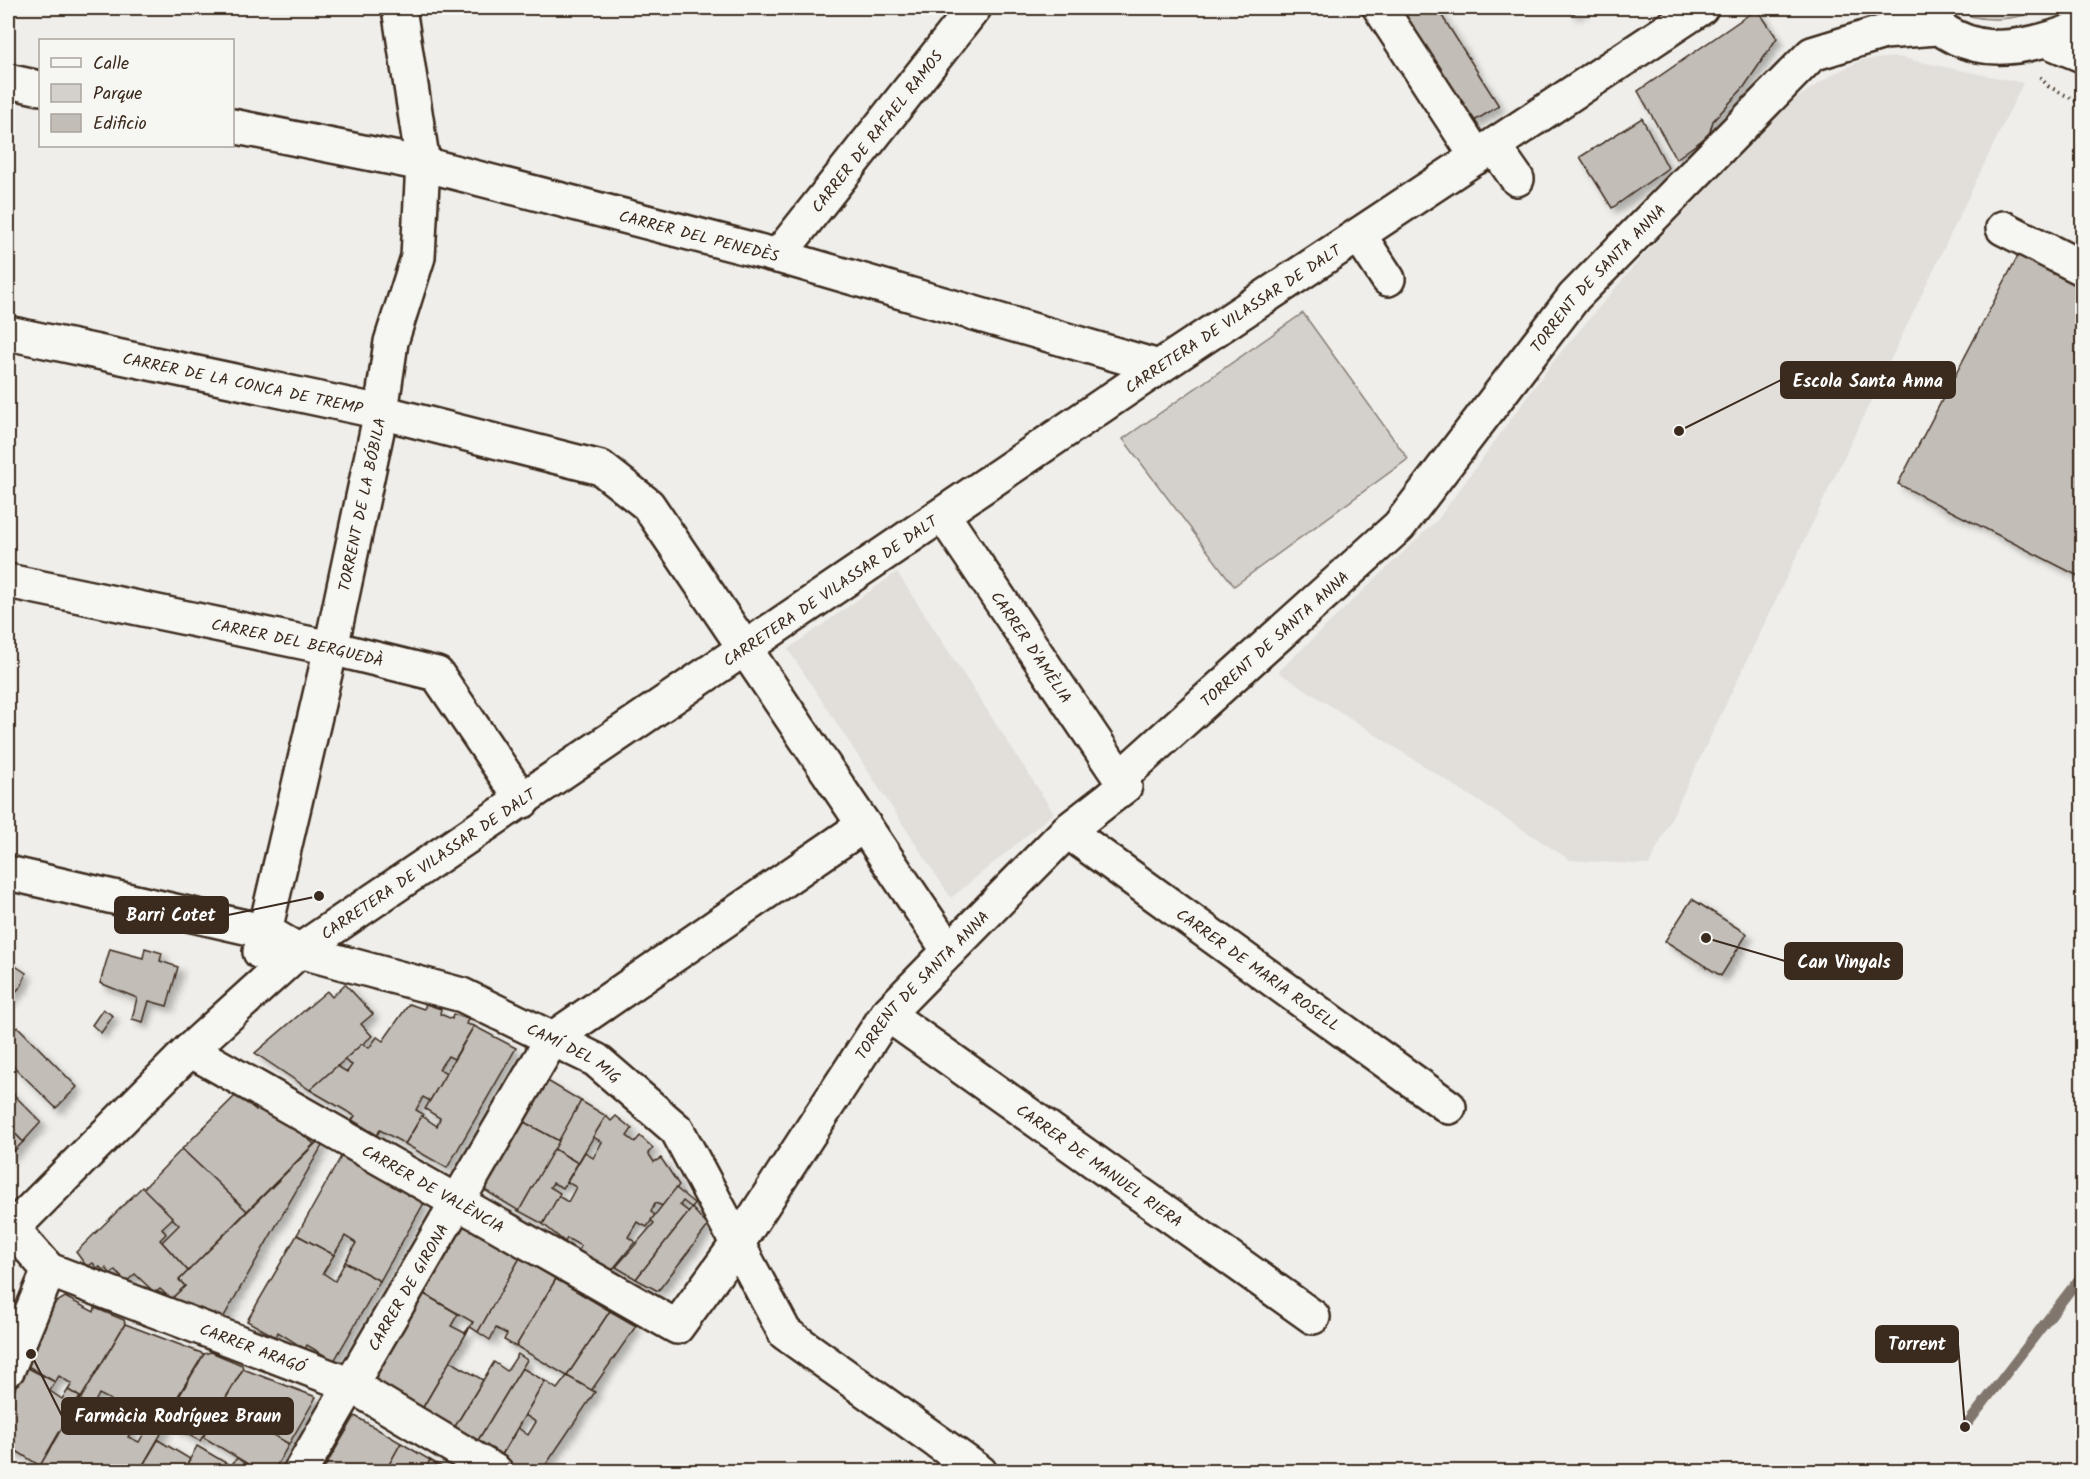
<svg xmlns="http://www.w3.org/2000/svg" width="2090" height="1479" font-family="Kalam,sans-serif">
<defs>
<filter id="shadow"><feDropShadow dx="5.5" dy="5.5" stdDeviation="3" flood-color="#0004"/></filter>
</defs>
<rect width="100%" height="100%" fill="#efeeea"/>
<filter id="ink" filterUnits="userSpaceOnUse"><feTurbulence type="fractalNoise" baseFrequency=".0167" numOctaves="2"/><feDisplacementMap in="SourceGraphic" scale="12" xChannelSelector="R" yChannelSelector="G"/><feConvolveMatrix kernelMatrix="1 2 1 2 8 2 1 2 1" color-interpolation-filters="sRGB"/></filter>
<g filter="url(#ink)">
<g fill="#e2dfdb">
<path d="M1897 57 2023 83 1649 865 1570 860 1278 672 1438 519 1551 364 1639 260 1789 103 1833 74 1862 60Z"/>
<path d="M897 572 1054 813 951 898 788 649Z"/>
</g>
<g fill="#d4d1cc" stroke="#887e75" stroke-width="1.5">
<path d="M1953 8H2050C2019 18 1983 27 1953 8Z"/>
<path d="M1303 313 1408 459 1234 586 1123 439Z"/>
</g>
<g fill="none" stroke-linecap="round" stroke-linejoin="round">
<path stroke="#81766d" stroke-width="10" d="M1965 1427 2082 1275"/>
</g>
<g fill="#c2bdb7" stroke="#3b2a1e" stroke-width="1.5" filter="url(#shadow)">
<path d="M1395 8H1437L1499 106 1471 123Z"/>
<path d="M1569 8H1582L1573 14Z"/>
<path d="M1757 9 1777 38 1744 87 1713 121 1709 135 1676 159 1638 91Z"/>
<path d="M1642 118 1668 168 1612 208 1580 157Z"/>
<path d="M2021 250 2082 281V578L1898 484Z"/>
<path d="M1692 899 1747 934 1721 976 1665 941Z"/>
<path d="M145 948 162 953 160 961 178 967 167 1006 149 1001 143 1022 132 1019 137 998 100 983 110 949 143 958Z"/>
<path d="M8 961 26 973 22 985 8 1000Z"/>
<path d="M345 984 373 1014 361 1024 372 1036 310 1090 255 1053 327 991 332 997Z"/>
<path d="M409 1004 424 1009 426 1004 441 1009 440 1014 452 1019 453 1014 468 1019 466 1024 474 1026 454 1059 448 1056 439 1069 447 1073 430 1101 423 1097 416 1110 423 1114 405 1144 380 1130 377 1135 352 1120 355 1116 310 1090 337 1066 347 1072 352 1065 344 1060 362 1044 369 1048 377 1037 383 1041Z"/>
<path d="M103 1009 113 1016 101 1033 92 1025Z"/>
<path d="M8 1024 13 1030 18 1027 77 1087 56 1108 8 1061Z"/>
<path d="M474 1026 516 1048 447 1168 405 1144 422 1116 437 1126 440 1118 425 1109Z"/>
<path d="M546 1080 581 1101 559 1141 522 1121Z"/>
<path d="M8 1089 41 1122 23 1142 8 1126Z"/>
<path d="M237 1094 256 1110 261 1106 270 1116 274 1112 281 1121 284 1119 314 1144 247 1211 182 1149Z"/>
<path d="M581 1101 606 1116 578 1163 554 1149Z"/>
<path d="M606 1116 611 1121 616 1116 632 1129 627 1136 635 1142 640 1136 653 1148 648 1153 654 1162 661 1158 679 1185 663 1206 655 1203 651 1212 655 1215 647 1227 637 1222 628 1237 635 1242 612 1270 578 1251 581 1246 567 1238 565 1242 543 1224 558 1196 568 1202 576 1187 567 1182 585 1152 593 1158 602 1142 593 1137Z"/>
<path d="M522 1121 559 1141 519 1211 483 1189Z"/>
<path d="M8 1126 23 1142 8 1157Z"/>
<path d="M318 1141 323 1144 223 1318 171 1299 185 1286 179 1280Z"/>
<path d="M182 1149 247 1211 188 1271 162 1242 179 1225 143 1189Z"/>
<path d="M554 1149 578 1163 563 1188 553 1183 550 1187 560 1193 543 1224 519 1211Z"/>
<path d="M342 1155 424 1203 380 1281 345 1262 356 1243 345 1236 334 1255 297 1235Z"/>
<path d="M142 1187 173 1218 162 1228 166 1234 160 1240 188 1271 179 1280 185 1286 171 1299 160 1289 155 1293 135 1274 126 1282 115 1270 111 1274 106 1268 103 1271 100 1267 97 1268 93 1263 87 1267 76 1252Z"/>
<path d="M676 1188 695 1204 692 1208 683 1201 680 1205 689 1212 636 1279 616 1267 654 1223 651 1220Z"/>
<path d="M692 1208 708 1226 658 1291 636 1279Z"/>
<path d="M463 1225 520 1258 478 1332 470 1327 473 1322 424 1294Z"/>
<path d="M297 1235 334 1255 323 1273 335 1281 345 1262 380 1281 334 1361 307 1345 305 1349 278 1332 276 1337 247 1321Z"/>
<path d="M520 1258 556 1279 516 1347 504 1340 507 1334 496 1328 490 1340 478 1332Z"/>
<path d="M556 1279 610 1311 567 1376 516 1346Z"/>
<path d="M424 1294 458 1314 451 1326 465 1333 473 1322 422 1409 374 1380Z"/>
<path d="M65 1297 94 1312 95 1308 124 1320 125 1324 80 1400V1397L68 1390 72 1384 59 1376 55 1382 26 1365 50 1306Z"/>
<path d="M610 1311 636 1326 591 1391 567 1376Z"/>
<path d="M125 1324 204 1354 157 1430 145 1426 151 1416 140 1410 134 1421 105 1410 111 1400 99 1394 93 1406 80 1400Z"/>
<path d="M211 1352 242 1365 243 1369 200 1441 164 1422 204 1354Z"/>
<path d="M518 1354 527 1360 477 1442 454 1428 494 1362 507 1371Z"/>
<path d="M450 1361 483 1380 454 1428 422 1409Z"/>
<path d="M22 1365 55 1382 50 1391 62 1399 68 1390 80 1397 40 1466 15 1450 13 1453 8 1450V1413Z"/>
<path d="M522 1368 545 1381 501 1456 477 1442Z"/>
<path d="M243 1369 316 1397 289 1444 262 1429 270 1415 257 1408 249 1421 222 1405Z"/>
<path d="M567 1376 595 1392 541 1472H517L499 1460 518 1428 528 1435 536 1422 525 1415 545 1381 557 1389Z"/>
<path d="M78 1400 90 1404 84 1412 103 1423 111 1412 137 1422 128 1437 139 1442 148 1426 157 1430 161 1425 165 1427 139 1472H51L40 1466Z"/>
<path d="M222 1405 249 1421 245 1428 252 1433 257 1426 289 1444 273 1472H261L203 1437Z"/>
<path d="M355 1416 401 1443 385 1472H322Z"/>
<path d="M158 1440 190 1459 183 1472 171 1468 169 1472H139Z"/>
<path d="M401 1443 430 1460 424 1472H385Z"/>
<path d="M197 1446 231 1466 237 1458 261 1472H183Z"/>
<path d="M430 1460 450 1472H424Z"/>
</g>
<g fill="none" stroke-linecap="round" stroke-linejoin="round">
<defs>
<g id="minor">
<path d="M1380 8 1477 157"/>
<path d="M1922 11C1967 63 2026 50 2082 27"/>
<path d="M2048 41 2082 55"/>
<path d="M8 81 40 88"/>
<path id="s1" d="M232 126 423 164 778 256 1159 367"/>
<path d="M1494 146 1517 179"/>
<path d="M2003 228 2082 268"/>
<path d="M1359 235 1388 279"/>
<path id="s2" d="M778 256 974 8"/>
<path id="s3" d="M8 333 381 412 601 468 648 505 949 951"/>
<path id="s4" d="M943 515 1120 778"/>
<path id="s5" d="M8 581 331 648 437 674 523 801"/>
<path id="s6" d="M1067 831 1449 1107"/>
<path id="s7" d="M8 873 267 932 299 951 462 995 596 1060 677 1130 785 1333 980 1472"/>
<path id="s8" d="M260 952 331 648 381 412 391 342 418 257 423 164 399 8"/>
<path id="s9" d="M887 1014 1313 1317"/>
<path id="s10" d="M190 1050 677 1327 738 1243 887 1014 1067 831 1125 786 1120 778 1399 526 1574 297 1812 54 1884 32 1937 28"/>
<path id="s11" d="M12 1228 49 1270 351 1385 496 1472"/>
<path id="s12" d="M8 1233 190 1050 299 951 1159 367 1701 8"/>
<path d="M8 1369 49 1270"/>
<path id="s13" d="M300 1472 552 1039 864 825"/>
</g>
</defs>
<use href="#minor" stroke="#3b2a1e" stroke-width="38"/>
<path stroke="#3b2a1e" stroke-width="4" stroke-dasharray="1.5 4.5" stroke-linecap="butt" d="M2040 77 2048 86 2082 104"/>
<use href="#minor" stroke="#f6f6f2" stroke-width="33"/>
</g>
</g>
<g text-anchor="middle" stroke-width="5" stroke-linejoin="round" paint-order="stroke">
<g font-size="16" fill="#3b2a1e" stroke="#f6f6f2">
<text dy="6" stroke="none"><textPath href="#s2" startOffset="159">CARRER DE RAFAEL RAMOS</textPath></text>
<text dy="6" stroke="none"><textPath href="#s1" startOffset="480">CARRER DEL PENEDÈS</textPath></text>
<text dy="6" stroke="none"><textPath href="#s10" startOffset="1971">TORRENT DE SANTA ANNA</textPath></text>
<text dy="6" stroke="none"><textPath href="#s12" startOffset="1533">CARRETERA DE VILASSAR DE DALT</textPath></text>
<text dy="6" stroke="none"><textPath href="#s3" startOffset="240">CARRER DE LA CONCA DE TREMP</textPath></text>
<text dy="6" stroke="none"><textPath href="#s8" startOffset="459">TORRENT DE LA BÓBILA</textPath></text>
<text dy="6" stroke="none"><textPath href="#s12" startOffset="1047">CARRETERA DE VILASSAR DE DALT</textPath></text>
<text dy="6" stroke="none"><textPath href="#s10" startOffset="1485">TORRENT DE SANTA ANNA</textPath></text>
<text dy="6" stroke="none"><textPath href="#s5" startOffset="296">CARRER DEL BERGUEDÀ</textPath></text>
<text dy="6" stroke="none"><textPath href="#s4" startOffset="159">CARRER D'AMÈLIA</textPath></text>
<text dy="6" stroke="none"><textPath href="#s12" startOffset="561">CARRETERA DE VILASSAR DE DALT</textPath></text>
<text dy="6" stroke="none"><textPath href="#s6" startOffset="236">CARRER DE MARIA ROSELL</textPath></text>
<text dy="6" stroke="none"><textPath href="#s10" startOffset="982">TORRENT DE SANTA ANNA</textPath></text>
<text dy="6" stroke="none"><textPath href="#s7" startOffset="598">CAMÍ DEL MIG</textPath></text>
<text dy="6" stroke="none"><textPath href="#s9" startOffset="261">CARRER DE MANUEL RIERA</textPath></text>
<text dy="6" stroke="none"><textPath href="#s10" startOffset="280">CARRER DE VALÈNCIA</textPath></text>
<text dy="6" stroke="none"><textPath href="#s13" startOffset="214">CARRER DE GIRONA</textPath></text>
<text dy="6" stroke="none"><textPath href="#s11" startOffset="274">CARRER ARAGÓ</textPath></text>
</g>
</g>
<path fill="none" stroke="#3b2a1e" stroke-width="2" d="M1679 431L1781 380M319 896L228 915M1706 938L1785 961M1965 1427L1958 1344M31 1354L62 1416"/>
<g fill="#3b2a1e" stroke="#f6f6f2" stroke-width="2">
<circle cx="1679" cy="431" r="6"/>
<circle cx="319" cy="896" r="6"/>
<circle cx="1706" cy="938" r="6"/>
<circle cx="1965" cy="1427" r="6"/>
<circle cx="31" cy="1354" r="6"/>
</g>
<g fill="#3b2a1e" stroke="#3b2a1e" stroke-width="2">
<rect x="1781" y="362" width="174" height="36" rx="6"/>
<rect x="115" y="897" width="113" height="36" rx="6"/>
<rect x="1785" y="943" width="117" height="36" rx="6"/>
<rect x="1876" y="1326" width="82" height="36" rx="6"/>
<rect x="62" y="1398" width="231" height="36" rx="6"/>
</g>
<g font-size="18" text-anchor="middle" font-weight="bold" fill="#fff">
<text x="1868" y="387">Escola Santa Anna</text>
<text x="171" y="921">Barri Cotet</text>
<text x="1844" y="968">Can Vinyals</text>
<text x="1917" y="1350">Torrent</text>
<text x="178" y="1422">Farmàcia Rodríguez Braun</text>
</g>
<rect width="2090" height="1479" fill="none" stroke="#f6f6f2" stroke-width="30"/>
<rect x="15" y="15" width="2060" height="1449" fill="none" stroke="#3b2a1e" stroke-width="2" filter="url(#ink)"/>
<rect x="39" y="39" width="195" height="108" fill="#f6f6f2" stroke="#aba49d" stroke-width="1.5"/>
<rect x="51" y="58" width="30" height="9" fill="#f6f6f2" stroke="#aba49d" stroke-width="1.5"/>
<text x="93" y="69" font-size="18" fill="#3b2a1e">Calle</text>
<rect x="51" y="84" width="30" height="18" fill="#d4d1cc" stroke="#aba49d" stroke-width="1.5"/>
<text x="93" y="99" font-size="18" fill="#3b2a1e">Parque</text>
<rect x="51" y="114" width="30" height="18" fill="#c2bdb7" stroke="#aba49d" stroke-width="1.5"/>
<text x="93" y="129" font-size="18" fill="#3b2a1e">Edificio</text>
</svg>
